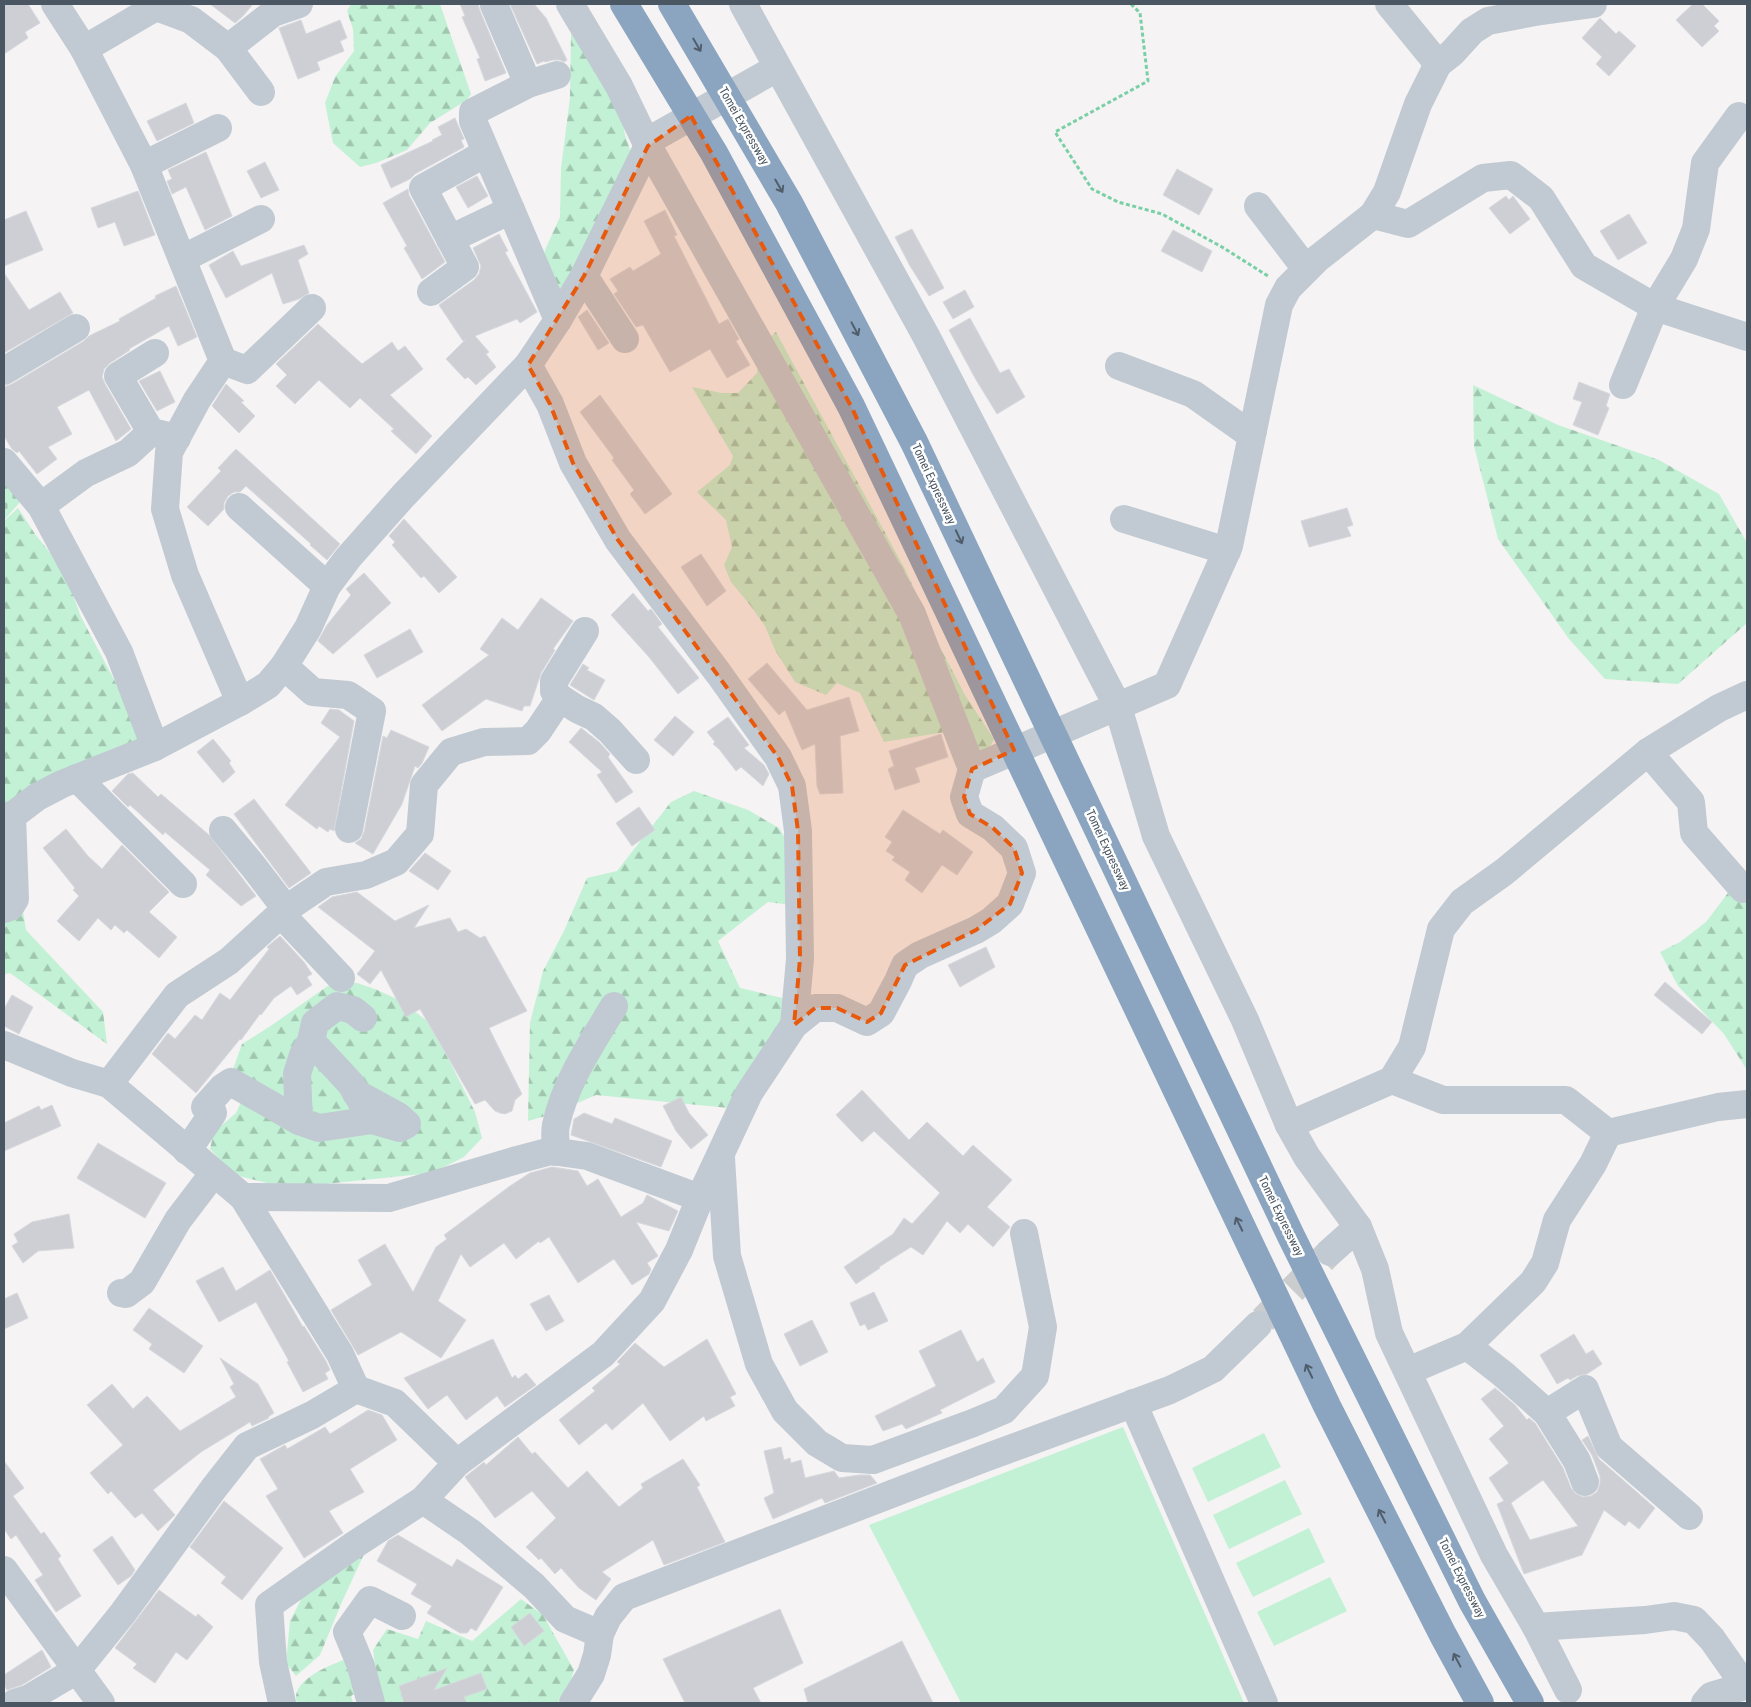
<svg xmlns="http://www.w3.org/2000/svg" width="1751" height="1707" font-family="'Roboto Condensed',sans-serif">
<defs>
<pattern id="forest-firs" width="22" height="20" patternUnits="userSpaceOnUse" patternTransform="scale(1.25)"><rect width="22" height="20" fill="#c3f1d5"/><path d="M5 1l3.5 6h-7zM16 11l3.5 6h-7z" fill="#a0c6b0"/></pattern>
<pattern id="cemetery-stones" width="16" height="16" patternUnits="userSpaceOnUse" patternTransform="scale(1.25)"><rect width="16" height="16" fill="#c3f1d5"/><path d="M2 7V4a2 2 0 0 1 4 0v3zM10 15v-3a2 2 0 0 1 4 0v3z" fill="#a0c6b0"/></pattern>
</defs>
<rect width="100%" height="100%" fill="#f5f3f3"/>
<g fill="url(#forest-firs)">
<path d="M351 4H440L471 94 467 100 430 123 407 150 376 163 360 167 333 143 325 103 335 77 354 51 353 29 347 11Z"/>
<path d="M571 32 621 111 625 135 633 158 574 279 555 296 543 275 545 250 560 217 561 168 570 98Z"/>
<path d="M776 332 907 573 937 641 965 695 994 739 988 751 975 759 951 731 884 742 860 693 837 683 826 695 795 682 775 650 765 626 750 605 731 582 724 565 732 547 726 520 697 492 730 465 733 456 692 387 722 393H738L757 373 761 344Z"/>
<path d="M1473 385 1558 425 1659 460 1719 494 1747 543V623L1678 684 1605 679 1569 639 1498 539 1474 446Z"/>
<path d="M18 508 35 534 64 570 81 617 147 742 58 783 17 833V874L26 930 103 1012 107 1044 10 973 4 974V521Z"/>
<path d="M694 791 748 810 779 828 804 870 799 906 768 902 718 941 740 988 787 999 789 1035 729 1108 596 1095 552 1114 528 1121 530 1023 543 971 564 931 587 878 617 871 671 802Z"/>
<path d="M1731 889H1747V1070L1724 1034 1678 986 1660 952 1680 942 1706 922Z"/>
<path d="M332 983H357L375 989 399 1000 426 1020 447 1056 475 1112 482 1138 464 1157 432 1173 315 1185 267 1183 235 1175 210 1149 214 1132 236 1113 248 1087 232 1072 242 1044 272 1025Z"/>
<path d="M365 1552 341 1604 320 1655 296 1676 286 1663 290 1621 306 1590Z"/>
<path d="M521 1599 543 1615 574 1670 568 1689 557 1703H381L373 1650 387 1629 418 1639 426 1621 472 1641Z"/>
<path d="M346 1659 362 1689 351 1696 353 1703H297C289 1681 330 1665 346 1659Z"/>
</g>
<path fill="url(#cemetery-stones)" d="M4 471 21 501 4 520Z"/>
<g fill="#c3f1d5">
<path d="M1123 1427 1244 1703H961L869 1525Z"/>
<path d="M1264 1433 1281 1467 1208 1502 1192 1468Z"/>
<path d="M1285 1480 1302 1514 1229 1549 1213 1515Z"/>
<path d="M1309 1528 1325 1562 1253 1597 1236 1563Z"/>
<path d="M1330 1577 1347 1611 1274 1646 1257 1612Z"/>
</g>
<g fill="#cdcfd5" stroke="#d7d9de" fill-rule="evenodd">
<path d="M4 4H28L40 23 25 32 28 38 4 54Z"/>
<path d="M210 4H253L243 16 235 23Z"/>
<path d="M460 4H478L480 11 506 73 485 81 477 59 480 58 462 17 465 16Z"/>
<path d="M510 4H534L546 18 567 60 564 62 560 60H553L545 62 544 61 537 64Z"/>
<path d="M1693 4H1702L1719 21 1714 26 1719 31 1702 47 1676 20Z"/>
<path d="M1600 18 1616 34 1619 31 1636 46 1609 76 1596 64 1602 57 1582 38Z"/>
<path d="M301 20 306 34 340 20 347 38 340 41 344 51 317 62 320 70 298 79 279 28Z"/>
<path d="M186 103 194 123 157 141 147 121Z"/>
<path d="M455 118 464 139 461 140 464 147 415 174 410 179 391 188 381 165 433 141 432 140 442 135 438 127Z"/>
<path d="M206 152 232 216 205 230 186 187 172 194 167 181 172 179 168 170Z"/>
<path d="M265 162 279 190 261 198 247 171Z"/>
<path d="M1177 169 1213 189 1199 215 1163 195Z"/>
<path d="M477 176 488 196 468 208 456 187Z"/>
<path d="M408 189 409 195 445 262 422 279 404 248 407 246 383 203Z"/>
<path d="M138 191 155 235 124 246 115 222 98 228 91 208Z"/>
<path d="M1506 196 1509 200 1513 196 1530 219 1510 234 1489 208Z"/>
<path d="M665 210 677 235 674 236 719 324 728 319 739 339 736 341 750 365 727 378 710 349 670 372 643 325 636 327 614 294 618 291 610 279 630 267 633 271 661 254 644 221Z"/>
<path d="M26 211 43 250 4 266V220Z"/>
<path d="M1629 214 1647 243 1618 260 1600 231Z"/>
<path d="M912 229 944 288 929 296 910 266 895 237Z"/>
<path d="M1173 230 1212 251 1202 272 1161 251Z"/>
<path d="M499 234 508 251 505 252 537 312 520 323 517 319 475 336 489 352 486 354 496 367 476 385 468 377 465 379 446 359 465 340 463 341 439 305 474 280 479 274 481 266 473 248Z"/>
<path d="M304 245 308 254 298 260 309 293 299 299 283 304 272 273 226 298 209 265 233 251 241 266Z"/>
<path d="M4 273 29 310 60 292 73 313 4 353Z"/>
<path d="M176 286 197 337 178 346 169 326 129 349 130 350 110 363 104 369 102 377 105 384 131 429 116 441 89 390 57 407 72 434 48 447 57 459 37 474 19 451 17 453 12 449 4 436V387L12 384 84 341 89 336 120 321 119 319 156 298 155 296Z"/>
<path d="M965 290 974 307 953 319 943 302Z"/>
<path d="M587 310 609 343 598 350 578 317Z"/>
<path d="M970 318 1000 373 1009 369 1025 397 997 414 975 378 949 330Z"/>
<path d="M318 324 362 364 392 342 398 351 405 346 423 369 390 395 432 436 416 454 391 431 394 429 360 398 350 408 319 380 295 404 276 386 287 375 276 364Z"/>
<path d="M160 371 175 402 157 411 139 381Z"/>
<path d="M1579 382 1610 394 1606 406 1609 408 1598 435 1573 425 1582 402 1573 399Z"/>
<path d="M226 384 244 401 241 402 255 416 239 433 212 406Z"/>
<path d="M600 395 672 494 645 514 630 494 634 490 612 460 614 458 580 412Z"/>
<path d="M236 449 340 544 327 560 310 545 311 544 246 486 240 492H234L228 496 224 503V509L208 526 187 507 221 471 218 468Z"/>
<path d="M1347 508 1353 525 1347 527 1351 536 1309 547 1301 521Z"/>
<path d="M404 519 457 577 439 593 424 576 421 578 392 545 395 542 389 536Z"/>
<path d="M701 554 726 591 707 606 681 567Z"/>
<path d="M364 573 391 603 333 654 318 641 327 625 351 595 346 589Z"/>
<path d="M633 593 648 611 651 609 662 624 658 627 699 678 678 694 649 657 611 615Z"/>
<path d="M541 598 573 621 553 649 555 650 541 673 530 706H524L522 711 486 699 442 731 422 705 489 655 480 649 502 618 518 630Z"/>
<path d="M410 629 423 652 377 678 364 655Z"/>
<path d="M767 663 807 710 849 697 859 731 840 736 843 793 820 794 817 786 815 744 802 750 785 710 779 715 748 679Z"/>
<path d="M583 664 589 668 587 670 605 680 594 700 570 685Z"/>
<path d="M330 709 339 710 354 721 334 831 330 829 328 832 319 826 317 829 285 805 340 737 321 723Z"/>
<path d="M675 716 694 732 673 756 654 740Z"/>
<path d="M728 717 749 745 744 748 764 765 769 774 763 786 741 767 736 771 719 749 713 744 715 742 707 732Z"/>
<path d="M581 728 599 742 610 754 608 757 633 792 616 803 597 775 602 772 569 742Z"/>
<path d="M391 730 429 747 422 763 418 768 415 766 402 804 373 854 355 843 361 839 364 832 383 736 387 738Z"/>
<path d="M941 734 948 757 915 768 920 782 895 790 888 769 894 766 889 751Z"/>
<path d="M213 739 231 761 229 763 235 772 223 783 197 752Z"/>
<path d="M133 773 158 797 161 794 209 835 256 896 241 906 206 875 210 870 165 832 163 835 130 805 128 807 112 791 128 774Z"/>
<path d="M254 799 311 873 289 888 234 814Z"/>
<path d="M639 807 655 830 632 846 616 823Z"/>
<path d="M903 810 940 834 943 830 973 852 957 875 942 865 922 893 905 880 910 872 892 860 895 857 886 851 892 842 885 837Z"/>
<path d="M66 829 88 856 102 869 122 845 169 892 149 912 177 937 159 958 127 930 124 933 115 925 111 930 98 918 79 941 57 921 79 896 73 890 75 888 43 848Z"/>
<path d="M425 853 451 871 438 890 409 871Z"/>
<path d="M357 892 395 921 429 905 414 928 450 918 458 932 466 929 480 938 485 936 527 1011 489 1028 522 1094 515 1100 512 1111 505 1114 500 1113 495 1111 485 1100 475 1104 420 1009 406 1017 381 970 370 984 357 974 375 951 318 907 332 897Z"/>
<path d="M280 936 304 962 312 974 307 977 312 985 297 995 291 986 274 998 261 1015 260 1014 241 1040 240 1039 196 1093 152 1054 168 1033 175 1039 195 1015 202 1020 220 993 230 1000 269 949 267 947Z"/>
<path d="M986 947 995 967 960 987 948 965Z"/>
<path d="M1665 982 1712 1022 1702 1034 1654 995Z"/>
<path d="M12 995 33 1007 19 1034 4 1026V1009Z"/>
<path d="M862 1090 909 1140 927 1122 963 1156 973 1145 1012 1180 987 1207 1010 1227 993 1247 968 1224 960 1233 947 1221 923 1255 911 1247 879 1267 880 1268 856 1284 844 1267 893 1234 904 1218 912 1224 940 1193 874 1131 862 1142 836 1115Z"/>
<path d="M681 1097 689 1113 708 1135 691 1149 676 1131 663 1106Z"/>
<path d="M52 1105 61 1126 4 1151V1123L39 1106 41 1110Z"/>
<path d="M584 1113 612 1124 615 1118 672 1141 661 1167 571 1135 574 1119Z"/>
<path d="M98 1143 166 1183 145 1218 77 1178Z"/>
<path d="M552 1167 578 1171 587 1186 598 1179 621 1217 643 1203 647 1195 678 1211 669 1231 636 1222 658 1256 647 1263 651 1269 649 1274 632 1285 614 1259 578 1283 549 1237 540 1243 539 1241 516 1259 504 1243 470 1267 461 1254 438 1301 466 1320 441 1358 401 1332 358 1355 331 1310 372 1285 358 1260 385 1244 413 1292 436 1247 447 1239 444 1235 510 1186 530 1173Z"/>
<path d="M69 1214 74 1248 38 1251 23 1263 12 1246 18 1242 14 1234 32 1222Z"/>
<path d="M223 1267 236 1291 270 1270 303 1327 304 1326 326 1361 330 1370 325 1373 328 1379 303 1392 287 1362 289 1361 256 1302 219 1322 196 1281Z"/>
<path d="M874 1292 888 1321 868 1330 865 1324 860 1326 850 1303Z"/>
<path d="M17 1293 28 1318 4 1329V1299Z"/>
<path d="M549 1295 564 1321 546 1331 530 1304Z"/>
<path d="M149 1308 203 1346 184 1373 149 1349 152 1344 133 1330Z"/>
<path d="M812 1320 828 1352 800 1366 784 1334Z"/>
<path d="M961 1330 977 1362 983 1358 995 1382 940 1410 942 1413 906 1429 902 1424 883 1431 875 1416 936 1386 919 1351Z"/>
<path d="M1574 1334 1586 1354 1593 1350 1602 1364 1587 1374 1577 1376 1570 1380 1568 1378 1557 1384 1540 1355Z"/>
<path d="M493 1339 512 1378 515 1375 518 1379 526 1373 536 1385 505 1407 497 1396 466 1420 447 1395 428 1409 404 1378Z"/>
<path d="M707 1339 736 1394 730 1397 735 1406 706 1421 704 1416 670 1441 643 1403 612 1430 606 1423 579 1445 559 1420 595 1391 592 1388 620 1364 617 1362 635 1343 664 1367Z"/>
<path d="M220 1358 258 1384 274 1413 268 1417 269 1418 252 1426 250 1422 201 1452 153 1490 175 1515 158 1531 142 1513 135 1518 111 1491 108 1494 90 1473 123 1445 87 1405 112 1384 133 1409 147 1396 180 1431 236 1397 230 1387 234 1384Z"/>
<path d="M1495 1388 1515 1405 1527 1420 1529 1418 1535 1423 1563 1468 1571 1488 1576 1494 1583 1497 1591 1496 1597 1492 1600 1484V1476L1592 1455 1582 1440 1588 1436 1599 1459 1655 1508 1639 1529 1629 1521 1625 1526 1604 1510 1582 1555 1524 1574 1497 1504 1504 1501 1489 1478 1509 1463 1489 1439 1504 1426 1481 1399ZM1543 1480 1578 1526 1530 1540 1511 1503Z"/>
<path d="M368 1410 382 1415 397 1440 350 1469 364 1492 329 1511 343 1533 304 1558 266 1496 278 1489 260 1459 285 1445 287 1449 325 1427 330 1434Z"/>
<path d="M518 1437 532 1454 535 1452 568 1488 587 1471 619 1507 643 1488 641 1484 683 1459 700 1485 697 1487 725 1542 664 1565 653 1540 602 1572 611 1579 596 1600 579 1588 561 1568 555 1574 541 1558 539 1560 526 1547 556 1518 532 1491 495 1518 465 1477 484 1462 486 1465Z"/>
<path d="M781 1447 784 1460 790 1458 791 1463 801 1460 805 1478 834 1471 839 1478 859 1475H870L877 1483 825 1503 822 1498 773 1519 764 1498 774 1493 764 1451Z"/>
<path d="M4 1461 24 1488 13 1496 41 1534 44 1532 61 1556 58 1559 81 1596 56 1612 35 1580 43 1575 16 1535 11 1539 4 1529Z"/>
<path d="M224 1501 283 1548 242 1600 221 1583 226 1577 190 1547Z"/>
<path d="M398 1535 452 1567 457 1559 503 1587 476 1631 471 1628 467 1633H460L427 1613 432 1606 411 1594 417 1584 377 1561 388 1541Z"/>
<path d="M112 1536 135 1570 131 1576 118 1585 93 1550Z"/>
<path d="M159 1590 196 1617 198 1614 213 1627 187 1660 176 1652 155 1683 133 1668 137 1664 115 1648Z"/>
<path d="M780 1609 803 1663 753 1688 761 1703H685L663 1659Z"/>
<path d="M530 1613 544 1631 524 1646 511 1627Z"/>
<path d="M902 1641 933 1703H808L804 1689Z"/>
<path d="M42 1650 51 1667 22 1685 7 1690 4 1684V1675Z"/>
<path d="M447 1668 434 1690 481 1673 487 1689 464 1697 467 1703H404L399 1686Z"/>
</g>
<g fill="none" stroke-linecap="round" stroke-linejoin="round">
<path stroke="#caccce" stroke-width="28" stroke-dasharray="28 14" stroke-linecap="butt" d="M1263 1320 1330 1252"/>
<path stroke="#7ad0a6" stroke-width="3" stroke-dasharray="4 2.5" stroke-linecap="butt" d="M1131 4 1140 13 1148 81 1055 132 1092 189 1118 202 1162 214 1222 247 1268 276"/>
<g stroke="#c1cad2" stroke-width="28">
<path d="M55 4 84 49 144 165 223 361 197 400 169 452 165 509 185 575 240 702"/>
<path d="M743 4 926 336 1118 707 1156 836 1245 1020 1289 1125 1307 1157 1358 1227 1375 1269 1389 1333 1494 1555 1536 1627 1568 1690"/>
<path d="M1389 4 1438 64"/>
<path d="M494 5 528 84"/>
<path d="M228 48 273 13 299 4"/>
<path d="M84 49 156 7 191 20 228 48 261 92"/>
<path d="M557 75 528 84 473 112V121L558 320"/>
<path d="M144 165 218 128"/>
<path d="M1258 206 1306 269"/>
<path d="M1373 215 1408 224 1483 178 1511 175 1541 198 1584 266 1655 307 1747 337"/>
<path d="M450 239 511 210"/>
<path d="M182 259 261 219"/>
<path d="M584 276 625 339"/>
<path d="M431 292 465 267 423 188 486 153"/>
<path d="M155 353 118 376 151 432 177 438"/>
<path d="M223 361 247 370 312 308"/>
<path d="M528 365 550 404 573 463 618 540 719 674 778 757 792 786 798 831 800 959 794 1025"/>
<path d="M1119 366 1193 394 1244 430 1253 431"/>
<path d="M4 371 76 328"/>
<path d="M1623 385 1655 307 1684 259 1696 229 1705 163 1739 116"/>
<path d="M4 462 41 506 119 652 155 747"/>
<path d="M41 506 86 473 128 453 151 432"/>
<path d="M239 507 327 586"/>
<path d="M1124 519 1227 551"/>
<path d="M284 666 313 692 348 695 372 711 349 829"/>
<path d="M560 698 577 709 594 717 610 731 636 760"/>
<path d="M1648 752 1691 802 1694 833 1743 889 1747 887"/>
<path d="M972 769 1167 685 1229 546 1279 305 1288 288 1317 259 1373 215 1387 192 1418 104 1438 64 1452 53 1472 31 1488 21 1535 12 1593 4"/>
<path d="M77 778 183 884"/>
<path d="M223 830 253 866 286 909"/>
<path d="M4 909 10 907 15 899 12 816 37 797 62 784 155 747 240 702 268 685 284 666 308 628 327 586 348 558 403 496 528 365 558 320 584 276 648 146 655 137 777 68"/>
<path d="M281 914 341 978"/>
<path d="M311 1041 351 1084 372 1120 319 1128 299 1121 297 1074 303 1055 311 1041 315 1023 337 1006 353 1010 363 1018"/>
<path d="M4 1045 72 1073 109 1084 243 1197 340 1354 356 1389 395 1403 457 1463"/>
<path d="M1392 1080 1443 1100H1566L1608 1133 1718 1107 1747 1104"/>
<path d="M109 1084 177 995 229 961 286 909 326 882 366 875 396 862 420 834 424 785 451 752 484 742 528 741 538 731 560 698 554 691V681L585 631"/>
<path d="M356 1093 398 1116 407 1124 400 1128 372 1120"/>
<path d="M1289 1125 1392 1080 1412 1047 1441 929 1462 902 1504 872 1648 752 1719 708 1747 695"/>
<path d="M187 1151 213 1113 205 1107 222 1088 231 1082 299 1121"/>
<path d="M556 1152C556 1143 554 1133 556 1125 565 1082 592 1043 614 1006"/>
<path d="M721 1158 727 1256 759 1364 785 1411 817 1443 842 1458 873 1460 973 1423 1004 1410 1035 1376 1043 1327 1024 1233"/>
<path d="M243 1197 389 1198 517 1160 551 1151 587 1156 700 1198"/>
<path d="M1330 1252 1358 1227"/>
<path d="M121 1293 126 1294 142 1282 178 1220 213 1174"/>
<path d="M1467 1346 1533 1282 1545 1263 1557 1220 1593 1164 1608 1133"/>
<path d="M1408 1371 1467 1346 1503 1374 1547 1413 1585 1389 1609 1447 1689 1516"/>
<path d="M1133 1403 1264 1703"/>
<path d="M1547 1413 1577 1461 1585 1482"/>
<path d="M423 1500 470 1532 534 1586 565 1619 600 1634"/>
<path d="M4 1570 101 1703"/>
<path d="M1536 1627 1645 1620 1674 1616 1694 1620 1712 1639 1745 1686"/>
<path d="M15 1703 28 1699 77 1670 123 1613 214 1488 247 1446 312 1415 356 1389"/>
<path d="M282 1703 273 1662 269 1605 354 1545 423 1500 457 1463 603 1354 652 1301 679 1250 700 1198 749 1093 794 1025 815 1008H837L867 1022 881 1013 898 981 905 965 920 955 976 930 991 921 1010 904 1022 873 1014 848 993 828 970 814 964 797 972 769 912 614 648 146 619 86 570 4"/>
<path d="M371 1703 361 1666 347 1632 370 1600 402 1616"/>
<path d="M573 1703 591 1674 597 1655 600 1634 608 1617 624 1597 985 1458 1170 1390 1213 1369 1258 1325"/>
<path d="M1705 1703 1711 1696 1745 1686H1747"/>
</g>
<g stroke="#8ba5c1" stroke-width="28">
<path d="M624 4 714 153 851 406 1327 1406 1443 1635 1480 1703"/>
<path d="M672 4 789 203 914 442 1291 1236 1472 1601 1530 1703"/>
</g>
</g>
<defs><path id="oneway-shaft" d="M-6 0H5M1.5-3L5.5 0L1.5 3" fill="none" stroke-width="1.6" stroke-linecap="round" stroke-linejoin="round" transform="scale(1.25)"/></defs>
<g stroke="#505e6b">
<use href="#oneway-shaft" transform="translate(697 45) rotate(60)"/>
<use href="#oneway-shaft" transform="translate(779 186) rotate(60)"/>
<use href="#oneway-shaft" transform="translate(855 329) rotate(62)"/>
<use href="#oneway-shaft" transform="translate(959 537) rotate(65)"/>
<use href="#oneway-shaft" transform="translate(1239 1224) rotate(-116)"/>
<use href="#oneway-shaft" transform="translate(1309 1371) rotate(-116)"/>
<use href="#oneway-shaft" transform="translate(1382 1516) rotate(-117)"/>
<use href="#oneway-shaft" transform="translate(1457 1660) rotate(-118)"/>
</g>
<path fill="#e8590c" fill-opacity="0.2" stroke="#e8590c" stroke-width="4" stroke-dasharray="10 6" stroke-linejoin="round" d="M691 116 851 406 1014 750 972 769 964 797 970 814 993 828 1014 848 1022 873 1010 904 976 930 905 965 881 1013 867 1022 837 1008H815L794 1025 800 959 798 831 792 786 778 757 618 540 573 463 550 404 528 365 584 276 648 146Z"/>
<g text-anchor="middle" stroke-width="5" stroke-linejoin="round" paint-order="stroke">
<g font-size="12" fill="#4a5661" stroke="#fff">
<text transform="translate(744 126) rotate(60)" y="4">Tomei Expressway</text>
<text transform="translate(934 484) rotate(65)" y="4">Tomei Expressway</text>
<text transform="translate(1108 850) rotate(65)" y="4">Tomei Expressway</text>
<text transform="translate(1281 1216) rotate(64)" y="4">Tomei Expressway</text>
<text transform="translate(1462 1578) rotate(63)" y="4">Tomei Expressway</text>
</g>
</g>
<rect width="1751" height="1707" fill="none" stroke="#4a5661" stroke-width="10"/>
</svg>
